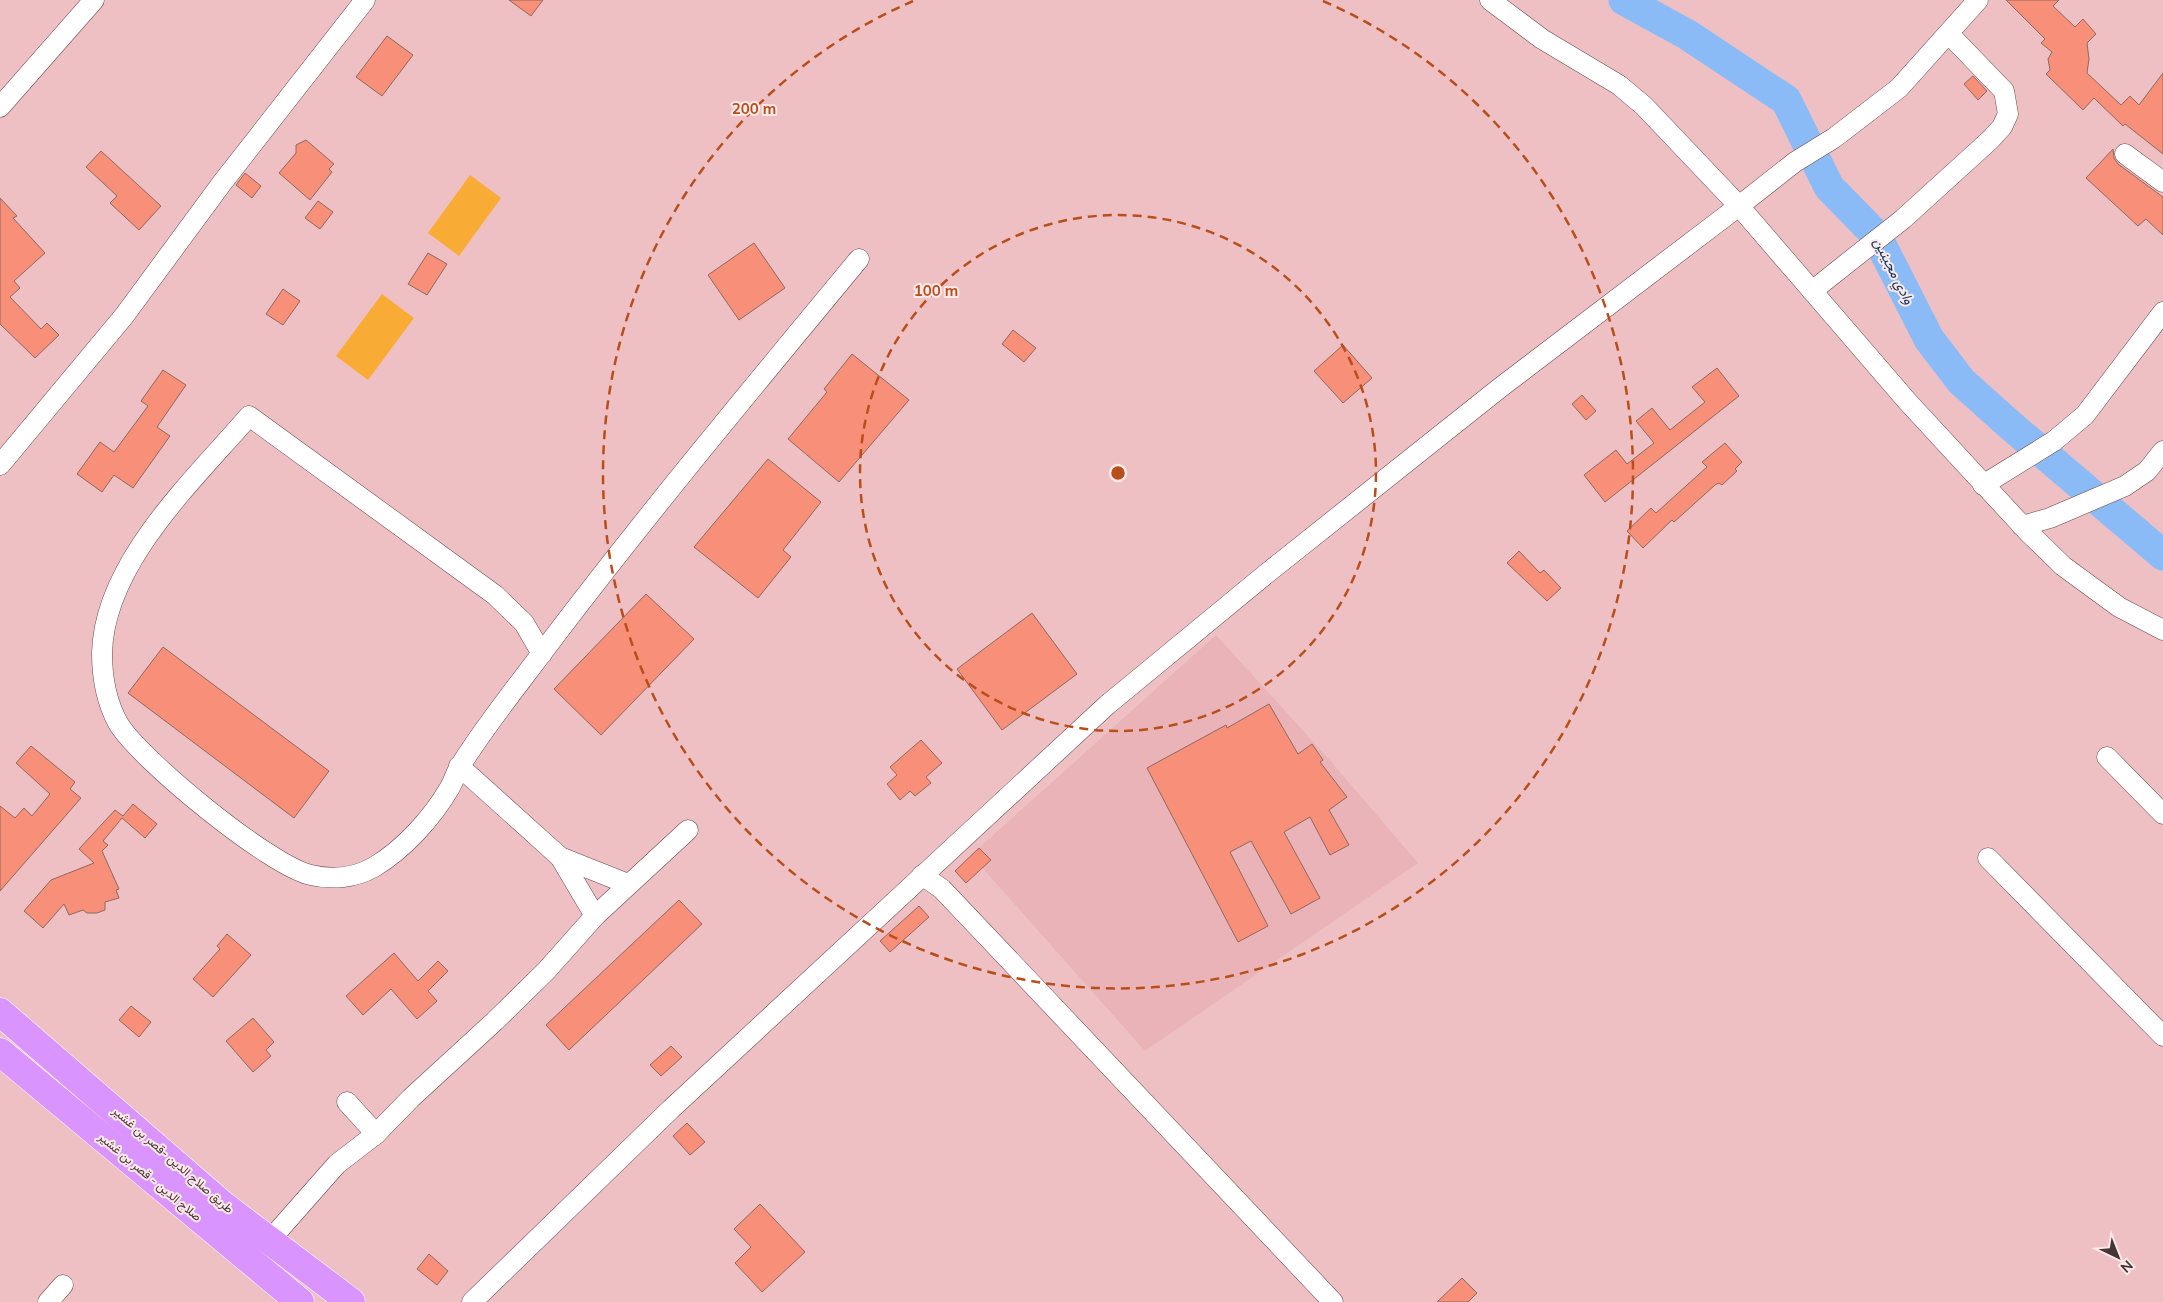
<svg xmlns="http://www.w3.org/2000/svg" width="2163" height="1302" font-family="Mulish,Vazirmatn,sans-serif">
<rect width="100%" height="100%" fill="#eec0c4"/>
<path fill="#e9b3b8" d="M1216 635 1328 758 1418 863 1145 1051 971 855Z"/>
<g fill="#f9ac35">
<path d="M470 175 501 198 459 256 428 233Z"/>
<path d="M382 294 414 318 368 380 336 356Z"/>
</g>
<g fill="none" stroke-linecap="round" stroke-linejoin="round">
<path stroke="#8abbf6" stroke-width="31" d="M1624 0 1688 35 1786 100 1829 187 1876 235 1929 339 1961 381 2010 425 2163 555"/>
</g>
<g fill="#f88f78" stroke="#8f685f">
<path d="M509 0H543L531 16Z"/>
<path d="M2006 0H2059L2053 6 2075 27 2083 19 2096 34 2087 43 2089 59 2087 73 2121 105 2130 96 2139 105 2163 73V154L2125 124 2123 126 2094 98 2083 110 2046 74 2050 70 2048 59 2052 52 2041 43 2045 39Z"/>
<path d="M387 36 413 55 382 96 356 77Z"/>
<path d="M1973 76 1987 91 1978 100 1964 84Z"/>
<path d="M306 140 334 164 329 169 332 172 310 200 279 173 296 153V145Z"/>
<path d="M2113 149 2114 158 2118 164 2163 197V235L2146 219 2138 226 2086 178Z"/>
<path d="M101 151 161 206 139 230 110 203 117 196 86 167Z"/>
<path d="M245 173 261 186 252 198 236 185Z"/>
<path d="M0 198 17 216 13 218 45 253 14 281 20 288 10 297 41 329 47 323 59 335 35 358 0 324Z"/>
<path d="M318 201 333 212 320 229 305 218Z"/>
<path d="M754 243 785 288 739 320 708 275Z"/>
<path d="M428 253 447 264 427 295 408 284Z"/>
<path d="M283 289 300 301 283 325 266 314Z"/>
<path d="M1013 330 1036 348 1024 362 1002 344Z"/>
<path d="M1343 345 1372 378 1343 403 1314 371Z"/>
<path d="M852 354 909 400 839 482 788 439 827 392 824 389Z"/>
<path d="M1717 368 1739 396 1605 502 1584 475 1616 450 1627 464 1654 443 1636 421 1652 408 1670 430 1705 402 1692 387Z"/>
<path d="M163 370 186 385 157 427 170 436 133 488 114 475 102 492 77 474 100 442 114 452 148 406 141 401Z"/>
<path d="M1582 395 1596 411 1586 420 1572 404Z"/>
<path d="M1725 443 1742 462 1735 469 1737 471 1722 485 1719 483 1715 485 1674 522 1672 520 1643 548 1627 531 1651 508 1656 513 1707 467 1702 462Z"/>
<path d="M768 459 821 502 783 550 791 557 758 598 694 547Z"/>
<path d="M1519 551 1540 573 1544 570 1561 588 1547 601 1507 563Z"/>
<path d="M646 594 694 639 601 735 554 689Z"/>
<path d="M1032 613 1077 674 1002 730 957 669Z"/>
<path d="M163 647 329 771 294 818 128 693Z"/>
<path d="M1269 704 1298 754 1312 744 1323 760 1320 762 1347 797 1329 810 1349 845 1330 855 1310 817 1284 832 1320 898 1291 914 1251 841 1230 852 1268 926 1238 942 1147 768 1226 725 1227 728Z"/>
<path d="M921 740 942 763 926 777 931 783 915 796 910 791 900 800 887 784 897 775 890 767Z"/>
<path d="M31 746 75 782 70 789 81 798 0 891V806L15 818 24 808 32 816 50 794 16 763Z"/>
<path d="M133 804 157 824 145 838 122 818 103 841 108 845 102 851 119 889 116 890 119 898 105 902V910L97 913H87L83 910 69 915 64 904 43 928 24 911 51 880 94 863 79 849 115 810 123 816Z"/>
<path d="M979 848 991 860 966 883 955 871Z"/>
<path d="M679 900 702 924 569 1050 546 1025Z"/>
<path d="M919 906 929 917 890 952 880 941Z"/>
<path d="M227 934 251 955 213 997 193 979 220 949 217 946Z"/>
<path d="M394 953 418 981 438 961 448 971 428 991 437 1001 417 1019 391 989 363 1015 346 996Z"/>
<path d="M131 1006 151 1022 139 1037 119 1020Z"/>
<path d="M253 1018 274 1042 266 1050 271 1056 253 1072 226 1041Z"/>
<path d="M671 1046 682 1057 661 1076 650 1065Z"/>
<path d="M687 1123 705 1142 690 1155 673 1136Z"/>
<path d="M760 1204 805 1252 762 1292 735 1263 751 1247 734 1229Z"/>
<path d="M429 1254 448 1271 437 1285 417 1269Z"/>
<path d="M1462 1278 1477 1293 1468 1302H1437Z"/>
</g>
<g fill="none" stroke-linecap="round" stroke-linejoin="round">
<defs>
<g id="minor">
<path d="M1490 0 1542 39 1619 85 1644 106 1739 206 1795 162 1834 138 1899 88 1978 0"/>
<path d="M0 107 94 0"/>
<path d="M2125 154 2163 182"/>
<path d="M1812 291 1903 219 1990 140 2002 127 2008 114 2004 91 1949 34"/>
<path d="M0 465 124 316 222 183 365 0"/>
<path d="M1983 485 2054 441 2085 415 2163 312"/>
<path d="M2022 526 2050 518 2125 486 2147 471 2163 451"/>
<path d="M542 654 524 623 495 595 249 416C194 480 104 563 102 653 102 678 106 701 118 723 139 759 271 867 311 875 332 880 355 878 374 867 403 850 432 818 449 789 454 781 456 771 462 763 488 722 519 684 548 645 648 513 754 386 859 259"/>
<path d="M2107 757 2163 814"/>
<path d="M459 766 560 857 595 916"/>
<path d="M560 857 628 884"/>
<path d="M1988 858 2163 1036"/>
<path d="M922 875 942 889 1333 1302"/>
<path d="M347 1102 376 1134"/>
<path d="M270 1240 337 1164 376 1134 411 1098 495 1021 546 971 595 916 688 830"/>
<path d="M48 1302 63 1285"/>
<path d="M472 1302 671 1109 1107 705 1266 574 1501 387 1739 206 1907 401 2028 532 2063 566 2119 607 2163 630"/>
</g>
<g id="highway">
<path d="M0 1012 224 1206 351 1302"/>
<path d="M0 1052 300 1302"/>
</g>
</defs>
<use href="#minor" stroke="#6d474b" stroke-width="21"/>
<use href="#highway" stroke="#fff" stroke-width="29"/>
<use href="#minor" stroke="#fff" stroke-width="20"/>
<use href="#highway" stroke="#d995fd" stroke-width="28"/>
</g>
<g fill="none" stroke="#b84e19" stroke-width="2.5" stroke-dasharray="9 6">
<circle cx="1118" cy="473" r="258"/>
<path d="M1323 1A515 515 0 1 1 913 1"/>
</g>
<g text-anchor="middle" stroke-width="4" stroke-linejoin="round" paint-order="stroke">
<g font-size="12" fill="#473536" stroke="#fce9ea">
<text transform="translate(173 1160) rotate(41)" y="4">طريق صلاح الدين -قصر بن غشير</text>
<text transform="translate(150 1177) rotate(40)" y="4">صلاح الدين - قصر بن غشير</text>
</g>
<g font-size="14" font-style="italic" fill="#12355a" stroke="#fce9ea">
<text transform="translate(1894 271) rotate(63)" y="5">وادي مجينين</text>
</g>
</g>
<circle cx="1118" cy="473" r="8" fill="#b84e19" stroke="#fce9ea" stroke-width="2.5"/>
<g font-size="15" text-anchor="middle" font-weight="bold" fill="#b84e19" stroke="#fce9ea" stroke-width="4" stroke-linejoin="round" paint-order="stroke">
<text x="754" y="114">200 m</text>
<text x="936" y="296">100 m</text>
</g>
<g transform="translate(2118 1257) rotate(137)" stroke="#fce9ea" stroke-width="4" paint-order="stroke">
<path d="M0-4L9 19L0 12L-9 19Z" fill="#473536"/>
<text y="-8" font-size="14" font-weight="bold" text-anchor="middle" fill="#473536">N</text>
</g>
</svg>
